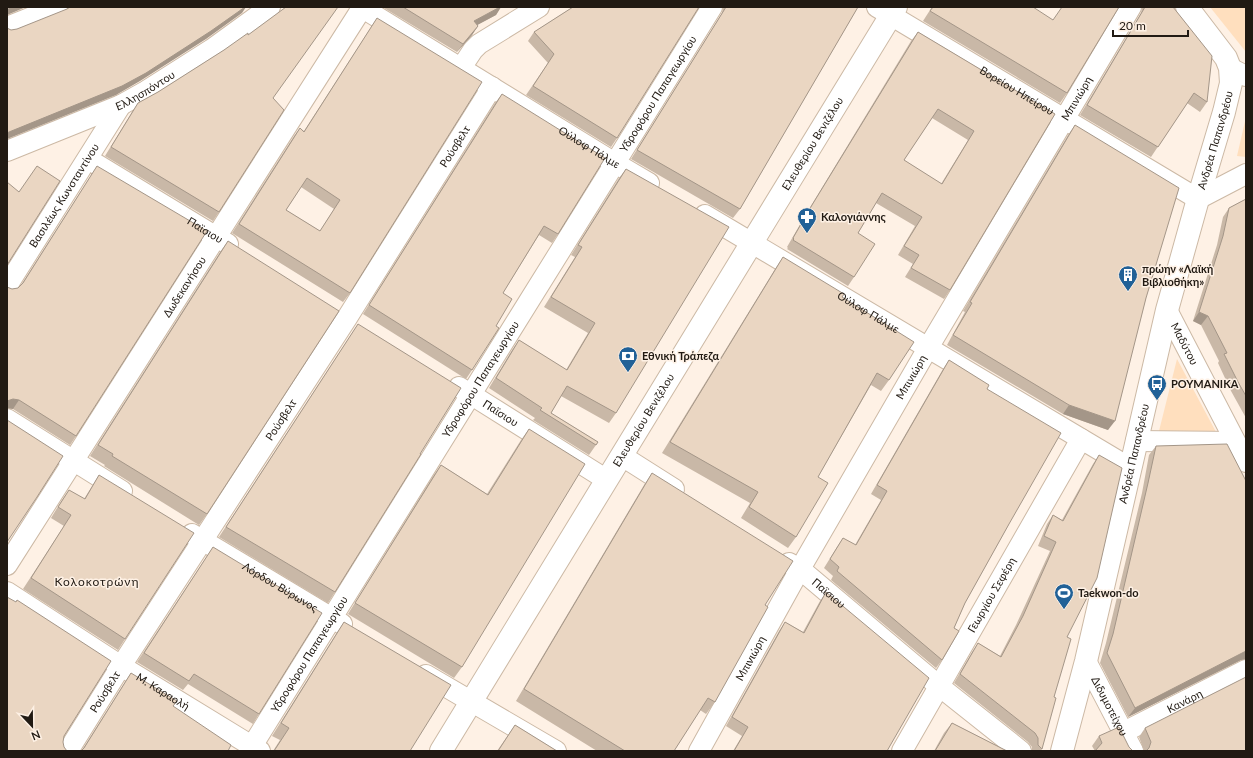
<svg xmlns="http://www.w3.org/2000/svg" width="1253" height="758" font-family="Lato,sans-serif">
<rect width="100%" height="100%" fill="#fef1e5"/>
<g fill="#ffdfbe">
<path d="M1210 7H1246V52Z"/>
<path d="M1246 117V157L1237 156Z"/>
<path d="M1177 359 1216 432 1159 431Z"/>
</g>
<g fill="none" stroke-linecap="round" stroke-linejoin="round">
<defs>
<g id="minor">
<path id="s1" d="M361 7 615 163 649 183"/>
<path id="s2" d="M877 7 1198 199 1246 174"/>
<path d="M7 27 57 7"/>
<path d="M461 68 473 50 479 44 539 7"/>
<path d="M1230 68 1246 76"/>
<path id="s3" d="M7 151 121 105 146 91 212 49 270 7"/>
<path id="s4" d="M88 159 228 244"/>
<path id="s5" d="M705 215 1130 468"/>
<path id="s6" d="M7 286 121 105"/>
<path id="s7" d="M1167 310 1246 462"/>
<path id="s8" d="M459 387 607 480"/>
<path d="M7 419 122 491"/>
<path d="M1136 441 1235 442"/>
<path d="M622 456 674 489"/>
<path id="s9" d="M192 534 342 624"/>
<path id="s10" d="M789 563 800 569 939 686 1021 751"/>
<path id="s11" d="M7 565 362 8"/>
<path id="s12" d="M7 592 121 666 260 751"/>
<path id="s13" d="M1086 661 1133 751"/>
<path d="M426 675 556 751"/>
<path id="s14" d="M1124 732 1246 670"/>
<path id="s15" d="M68 751 121 666 347 318 492 87"/>
<path id="s16" d="M249 751 615 163 712 7"/>
<path id="s17" d="M699 751 800 569 928 348 1131 7"/>
<path id="s18" d="M902 751 1081 439"/>
</g>
<g id="tertiary">
<path id="s19" d="M1062 751 1086 661 1167 310 1198 199 1224 112 1231 83 1230 68 1226 58 1187 7"/>
</g>
<g id="secondary">
<path id="s20" d="M441 751 896 7"/>
</g>
</defs>
<use href="#minor" stroke="#ccb9a5" stroke-width="22"/>
<use href="#tertiary" stroke="#ccb9a5" stroke-width="24"/>
<use href="#secondary" stroke="#ccb9a5" stroke-width="24"/>
<use href="#minor" stroke="#fff" stroke-width="20"/>
<use href="#tertiary" stroke="#fff" stroke-width="22"/>
<use href="#secondary" stroke="#fff" stroke-width="22"/>
</g>
<g fill="#c9b8a7" fill-rule="evenodd">
<path d="M385 7H501L496 15 477 25 478 26 472 35 457 52 384 8Z"/>
<path d="M573 7 617 138 611 147 526 95 548 63 528 41 534 32Z"/>
<path d="M723 7H858L740 209 733 218 631 159 722 13Z"/>
<path d="M932 7H1033L1067 93 1060 103 923 21Z"/>
<path d="M1142 7H1173L1207 102 1200 112 1187 103 1151 157 1080 115 1141 13Z"/>
<path d="M377 18 350 293 343 302 232 233 294 136 300 128 304 131ZM301 187 334 209 320 231 286 210Z"/>
<path d="M918 32 1055 114 950 290 944 299 905 277 913 264 898 255 915 226 876 203 858 233 854 277 848 286 787 249 788 248 787 247 806 214 911 41ZM932 118 968 140 941 184 904 160Z"/>
<path d="M248 35 273 98 219 212 213 221 105 156 132 112 138 103 158 92Z"/>
<path d="M502 94 558 234 552 243 539 235 503 293 496 326 472 370 466 379 363 314 495 103Z"/>
<path d="M1075 125 1146 298 1108 430 1063 414 947 345 965 312 963 311 1068 135Z"/>
<path d="M97 166 76 436 70 445 13 409 7 408 12 289 18 288 21 285Z"/>
<path d="M626 169 616 413 609 423 561 396 551 413 598 442 589 455 533 420 535 418 489 388 512 350 519 340 566 370 588 333 544 307 575 257 571 255 619 178Z"/>
<path d="M1246 199V418L1231 391 1218 363 1219 361 1201 325 1193 321 1217 245 1223 217 1229 208Z"/>
<path d="M228 241 207 514 199 525 104 466 105 465 90 456 220 252Z"/>
<path d="M783 257 842 297 889 380 881 391 871 385 818 477 796 537 788 548 741 518 750 503 662 453 775 269Z"/>
<path d="M358 324 420 454 335 592 328 603 219 537Z"/>
<path d="M949 360 987 389 1009 524 965 603 954 628 942 660 936 668 831 580 833 576 824 568 837 547 843 538 855 545 881 500 871 494 943 369Z"/>
<path d="M529 429 462 667 454 678 348 614 433 476 441 465 487 494 521 440Z"/>
<path d="M1156 446 1246 481V659L1241 660 1128 717 1100 663 1106 643 1142 493 1149 455Z"/>
<path d="M1099 455 1067 637 1042 749 1041 751H1032V747L1028 742 954 683 972 652 978 643 1000 656 1016 625 1050 551 1038 546 1047 524 1053 515 1062 520 1093 464Z"/>
<path d="M652 473 765 605 715 702 706 714 700 710 674 751H597L516 701 644 485Z"/>
<path d="M99 475 125 639 118 650 23 589 64 526 51 518 62 500 69 490 84 499Z"/>
<path d="M213 547 259 714 253 724 188 684 183 690 137 662Z"/>
<path d="M826 592 887 751H733L742 736 726 726 779 631 785 622 803 632 820 601Z"/>
<path d="M344 622 410 751H273L280 740 272 736 336 634Z"/>
<path d="M131 673 173 706 82 750 125 682Z"/>
<path d="M952 723 1007 751H934L944 733Z"/>
<path d="M515 725 557 751H497Z"/>
<path d="M1145 728 1246 751H1144L1139 737Z"/>
<path d="M1099 736 1129 747 1133 751H1095L1092 746Z"/>
</g>
<g fill="#a49688">
<path d="M11 7H26L7 15V9Z"/>
<path d="M245 7H246L242 13 206 39 140 81 116 95 7 139V133L9 132Z"/>
<path d="M500 7H501L496 15 468 30 474 21Z"/>
<path d="M478 26 472 35 457 52 463 44Z"/>
<path d="M1199 312 1208 316 1201 325 1193 321Z"/>
<path d="M13 399 19 400 13 409 7 408V401Z"/>
<path d="M1069 405 1115 421 1108 430 1063 414Z"/>
<path d="M1246 651V659L1241 660 1128 717 1135 708Z"/>
</g>
<g fill="#ead6c2" stroke="#a49688" fill-rule="evenodd">
<path d="M70 7H245L211 31 146 73 122 86 9 132 7 133V28L11 30 17 29 67 9Z"/>
<path d="M286 7H338L273 98 284 110 219 212 111 147 138 103 158 92 224 50 248 33V35Z"/>
<path d="M403 7H500L474 21 478 26 463 44Z"/>
<path d="M573 7H699L617 138 533 86 554 54 534 32Z"/>
<path d="M726 7H858L740 209 637 150Z"/>
<path d="M933 7H1033L1053 20 1062 7H1119L1067 93 930 11Z"/>
<path d="M1145 7H1173L1212 56 1207 102 1194 93 1158 147 1087 105Z"/>
<path d="M377 18 482 82 350 293 239 224 300 128 304 132ZM307 178 340 200 320 231 286 210Z"/>
<path d="M918 32 1055 114 950 290 911 268 919 255 904 246 922 217 882 193 858 233 875 244 854 277 793 240 794 239 793 238 812 205ZM938 109 974 131 942 184 904 160Z"/>
<path d="M502 94 605 158 558 234 544 226 503 293 512 299 496 326 499 328 472 370 369 305Z"/>
<path d="M1075 125 1179 188 1146 298 1115 421 1069 405 953 335 972 303 970 302Z"/>
<path d="M37 166 60 181 7 265V182L19 192Z"/>
<path d="M97 166 207 231 76 436 19 400 13 399 7 401V287L12 289 18 288 23 283Z"/>
<path d="M626 169 729 227 616 413 567 386 551 413 598 442 596 445 540 410 542 408 496 378 519 340 567 370 595 323 551 297 582 247 578 245Z"/>
<path d="M1246 199V396L1238 382 1224 354 1227 353 1208 316 1199 312 1223 236 1229 208Z"/>
<path d="M228 241 339 311 207 514 112 456 113 454 98 445Z"/>
<path d="M783 257 844 294 842 297 914 342 889 380 877 373 818 477 828 483 796 537 749 507 758 492 670 442Z"/>
<path d="M358 324 461 388 420 454H421L335 592 226 527Z"/>
<path d="M949 360 989 385 987 389 1061 433 1009 524 965 603 954 628 959 631 942 660 837 571 839 567 830 559 843 538 856 545 887 491 877 485Z"/>
<path d="M7 420 63 456 37 497 7 542Z"/>
<path d="M529 429 585 464 462 667 355 603 441 465 488 495Z"/>
<path d="M1227 444 1246 481V651L1135 708 1107 653 1113 634 1148 483 1156 446Z"/>
<path d="M1099 455 1122 468 1097 578 1067 637 1071 639 1054 697 1056 698 1042 749 1038 745V738L1035 733 960 674 978 643 1001 657 1023 616 1056 542 1044 536 1053 515 1063 521Z"/>
<path d="M652 473 793 561 765 605 768 607 715 702 708 698 674 751H625L524 689Z"/>
<path d="M99 475 194 533 125 639 31 578 71 515 58 507 69 490 85 499Z"/>
<path d="M213 547 322 613 259 714 194 674 189 681 144 653Z"/>
<path d="M826 592 929 678 887 751H734L748 727 732 717 785 622 804 633Z"/>
<path d="M7 597 16 602 17 600 111 661 64 736 63 742 64 747 67 751H7Z"/>
<path d="M344 622 451 685 410 751H274L289 728 281 723Z"/>
<path d="M131 673 177 701 173 706 231 745 228 751H81L84 748Z"/>
<path d="M1246 677V751H1146L1149 748 1151 742 1145 728Z"/>
<path d="M952 723 1007 751H935Z"/>
<path d="M515 725 557 751H498Z"/>
<path d="M1119 727 1129 747 1133 751H1095L1102 743 1099 736Z"/>
</g>
<defs>
<symbol id="pharmacy-pin" viewBox="-11 -11 22 30"><path d="M0 17L-7.5 6A9.5 9.5 0 1 1 7.5 6Z" fill="#216197" stroke="#fef1e5"/><path d="M-2-6h4v4h4v4h-4v4h-4v-4h-4v-4h4Z" fill="#fff"/></symbol>
<symbol id="building-pin" viewBox="-11 -11 22 30"><path d="M0 17L-7.5 6A9.5 9.5 0 1 1 7.5 6Z" fill="#216197" stroke="#fef1e5"/><path d="M-4-6H4V6H1V3H-1V6H-4ZM-2.5-4.3h1.7v1.8h-1.7ZM.8-4.3h1.7v1.8H.8ZM-2.5-1h1.7V.8h-1.7ZM.8-1h1.7V.8H.8Z" fill="#fff"/></symbol>
<symbol id="bank-pin" viewBox="-11 -11 22 30"><path d="M0 17L-7.5 6A9.5 9.5 0 1 1 7.5 6Z" fill="#216197" stroke="#fef1e5"/><path d="M-6-4H6V4H-6ZM0-2.3a2.3 2.3 0 1 0 0 4.6a2.3 2.3 0 1 0 0-4.6Z" fill="#fff"/></symbol>
<symbol id="bus-pin" viewBox="-11 -11 22 30"><path d="M0 17L-7.5 6A9.5 9.5 0 1 1 7.5 6Z" fill="#216197" stroke="#fef1e5"/><path d="M-5-6H5V4H4V6H2V4H-2V6H-4V4H-5ZM-3.5-4V0h7V-4ZM-3.5 1.2v1.5H-2V1.2ZM2 1.2v1.5H3.5V1.2Z" fill="#fff"/></symbol>
<symbol id="stadium-pin" viewBox="-11 -11 22 30"><path d="M0 17L-7.5 6A9.5 9.5 0 1 1 7.5 6Z" fill="#216197" stroke="#fef1e5"/><path d="M0-5a6.5 5 0 1 0 0 10a6.5 5 0 1 0 0-10ZM-3.5-1.8h7v3.6h-7Z" fill="#fff"/></symbol>
</defs>
<g fill-rule="evenodd">
<use href="#pharmacy-pin" x="796" y="206" width="22" height="30"/>
<use href="#building-pin" x="1117" y="264" width="22" height="30"/>
<use href="#bank-pin" x="617" y="345" width="22" height="30"/>
<use href="#bus-pin" x="1146" y="373" width="22" height="30"/>
<use href="#stadium-pin" x="1053" y="582" width="22" height="30"/>
</g>
<g text-anchor="middle" stroke-width="3" stroke-linejoin="round" paint-order="stroke">
<g font-size="11" fill="#211a13" stroke="#fef1e5">
<text dy="4" stroke="none"><textPath href="#s3" startOffset="151">Ελλησπόντου</textPath></text>
<text dy="4" stroke="none"><textPath href="#s2" startOffset="163">Βορείου Ηπείρου</textPath></text>
<text dy="4" stroke="none"><textPath href="#s16" startOffset="774">Υδροφόρου Παπαγεωργίου</textPath></text>
<text dy="4" stroke="none"><textPath href="#s17" startOffset="754">Μπινιώρη</textPath></text>
<text dy="4" stroke="none"><textPath href="#s19" startOffset="630">Ανδρέα Παπανδρέου</textPath></text>
<text dy="4" stroke="none"><textPath href="#s20" startOffset="712">Ελευθερίου Βενιζέλου</textPath></text>
<text dy="4" stroke="none"><textPath href="#s15" startOffset="718">Ρούσβελτ</textPath></text>
<text dy="4" stroke="none"><textPath href="#s1" startOffset="268">Ούλοφ Πάλμε</textPath></text>
<text dy="4" stroke="none"><textPath href="#s6" startOffset="107">Βασιλέως Κωνσταντίνου</textPath></text>
<text dy="4" stroke="none"><textPath href="#s4" startOffset="137">Παϊσιου</textPath></text>
<text dy="4" stroke="none"><textPath href="#s11" startOffset="330">Δωδεκανήσου</textPath></text>
<text dy="4" stroke="none"><textPath href="#s5" startOffset="190">Ούλοφ Πάλμε</textPath></text>
<text dy="4" stroke="none"><textPath href="#s7" startOffset="38">Μαδύτου</textPath></text>
<text dy="4" stroke="none"><textPath href="#s17" startOffset="430">Μπινιώρη</textPath></text>
<text dy="4" stroke="none"><textPath href="#s16" startOffset="438">Υδροφόρου Παπαγεωργίου</textPath></text>
<text dy="4" stroke="none"><textPath href="#s8" startOffset="49">Παϊσιου</textPath></text>
<text dy="4" stroke="none"><textPath href="#s15" startOffset="394">Ρούσβελτ</textPath></text>
<text dy="4" stroke="none"><textPath href="#s20" startOffset="388">Ελευθερίου Βενιζέλου</textPath></text>
<text dy="4" stroke="none"><textPath href="#s19" startOffset="306">Ανδρέα Παπανδρέου</textPath></text>
<text dy="4" stroke="none"><textPath href="#s9" startOffset="103">Λόρδου Βύρωνος</textPath></text>
<text dy="4" stroke="none"><textPath href="#s10" startOffset="50">Παϊσιου</textPath></text>
<text dy="4" stroke="none"><textPath href="#s18" startOffset="180">Γεωργίου Σεφέρη</textPath></text>
<text dy="4" stroke="none"><textPath href="#s16" startOffset="114">Υδροφόρου Παπαγεωργίου</textPath></text>
<text dy="4" stroke="none"><textPath href="#s17" startOffset="106">Μπινιώρη</textPath></text>
<text dy="4" stroke="none"><textPath href="#s15" startOffset="70">Ρούσβελτ</textPath></text>
<text dy="4" stroke="none"><textPath href="#s12" startOffset="185">Μ. Καραολή</textPath></text>
<text dy="4" stroke="none"><textPath href="#s14" startOffset="68">Κανάρη</textPath></text>
<text dy="4" stroke="none"><textPath href="#s13" startOffset="51">Διδυμοτείχου</textPath></text>
</g>
<g font-size="11" font-weight="bold" fill="#211a13" stroke="#fef1e5" text-anchor="start">
<text x="821" y="221">Καλογιάννης</text>
<text x="1142" y="273">πρώην «Λαϊκή<tspan x="1142" dy="13">Βιβλιοθήκη»</tspan></text>
<text x="642" y="360">Εθνική Τράπεζα</text>
<text x="1171" y="388">ΡΟΥΜΑΝΙΚΑ</text>
<text x="1078" y="597">Taekwon-do</text>
</g>
<g font-size="12" letter-spacing="1" fill="#211a13" stroke="#fef1e5">
<text x="97" y="586">Κολοκοτρώνη</text>
</g>
</g>
<rect width="1253" height="758" fill="none" stroke="#211a13" stroke-width="16"/>
<g transform="translate(32 726) rotate(158)" stroke="#fef1e5" stroke-width="3" paint-order="stroke">
<path d="M0-3L7 15L0 10L-7 15Z" fill="#211a13"/>
<text y="-6" font-size="11" font-weight="bold" text-anchor="middle" fill="#211a13">N</text>
</g>
<path d="M1113 30v6h75v-6" fill="none" stroke="#211a13" stroke-width="2"/>
<text x="1119" y="30" font-size="12" fill="#211a13" stroke="#fef1e5" stroke-width="3" paint-order="stroke">20 m</text>
</svg>
